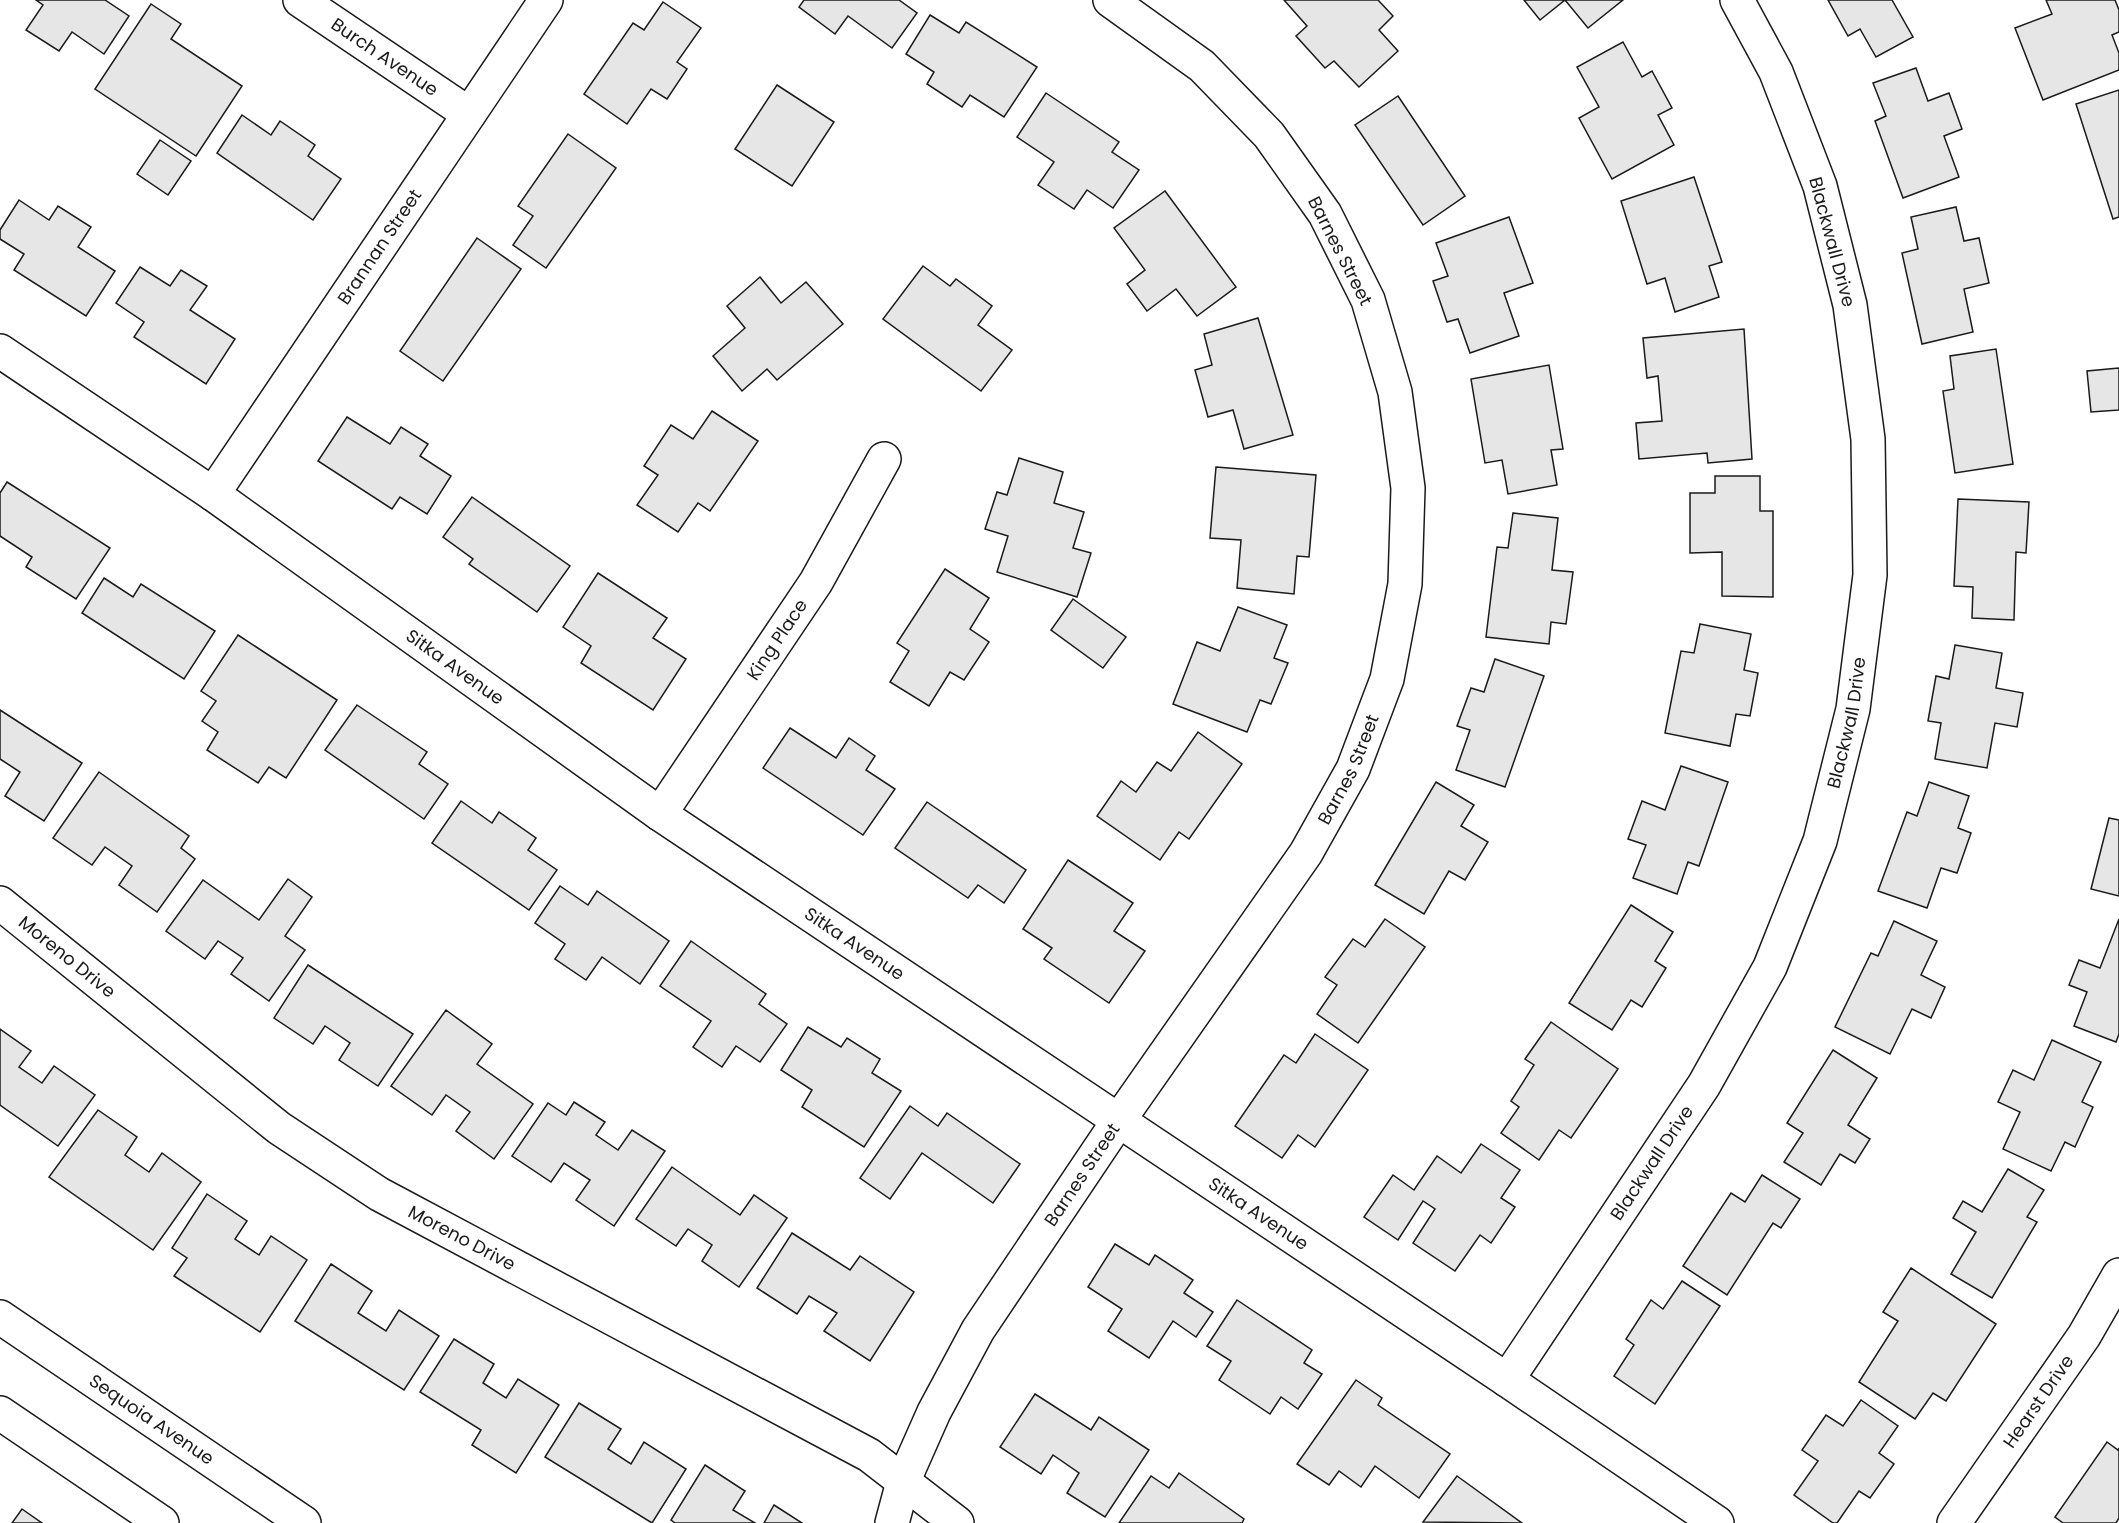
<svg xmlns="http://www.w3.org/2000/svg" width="2119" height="1523" font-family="Poppins,sans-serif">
<rect width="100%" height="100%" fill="#fff"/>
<g fill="#e6e6e6" stroke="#1a1a1a" stroke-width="1.5">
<path d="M36 0H105L129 16 104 54 72 32 59 51 26 30 43 5Z"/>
<path d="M804 0H899L917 13 892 48 848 16 835 34 799 7Z"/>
<path d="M1284 0H1378L1393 16 1379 30 1398 51 1359 87 1334 61 1325 68 1296 36 1307 26Z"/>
<path d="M1524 0H1565L1540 20Z"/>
<path d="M1565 0H1623L1588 28Z"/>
<path d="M1828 0H1892L1913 37 1876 57 1860 29 1848 36Z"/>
<path d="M2046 0H2115L2119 10V32L2112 35 2119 53V70L2043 100 2015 28 2052 14Z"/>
<path d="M663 2 701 28 677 62 687 69 667 99 651 89 627 124 584 94 633 23 644 30Z"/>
<path d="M151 4 181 24 171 39 242 86 196 156 95 89Z"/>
<path d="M930 15 959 33 966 22 1037 67 1004 117 970 95 962 107 927 84 934 72 906 54Z"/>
<path d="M1623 42 1642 77 1652 71 1672 108 1658 115 1674 145 1612 179 1579 118 1599 107 1577 67Z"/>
<path d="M1916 68 1928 101 1949 93 1962 129 1944 136 1959 177 1903 198 1875 121 1886 116 1873 83Z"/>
<path d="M777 85 834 122 792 186 735 149Z"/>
<path d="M2119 90V217L2113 219 2076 104Z"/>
<path d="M1046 93 1119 142 1112 152 1139 170 1113 208 1087 190 1074 209 1038 185 1054 162 1017 137Z"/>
<path d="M1398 96 1465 196 1423 225 1355 125Z"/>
<path d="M242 115 271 135 280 121 315 145 308 156 341 179 313 220 217 153Z"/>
<path d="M568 134 616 168 546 268 513 245 533 216 518 206Z"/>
<path d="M160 140 191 161 168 195 137 174Z"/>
<path d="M1694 177 1722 262 1709 266 1719 297 1675 312 1665 278 1647 284 1621 201Z"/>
<path d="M1165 191 1236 287 1197 316 1176 289 1147 311 1127 284 1145 270 1114 228Z"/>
<path d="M19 200 49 220 58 206 91 227 78 247 115 271 86 316 14 270 24 254 0 239V230Z"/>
<path d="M1956 207 1964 241 1979 238 1989 283 1964 289 1973 332 1922 344 1902 253 1918 249 1911 217Z"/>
<path d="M1509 217 1533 283 1504 293 1519 336 1470 353 1458 319 1447 322 1433 281 1448 276 1436 243Z"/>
<path d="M477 238 521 269 443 381 400 351Z"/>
<path d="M923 266 950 286 956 279 992 306 978 325 1012 350 981 391 883 319Z"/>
<path d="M140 267 170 286 181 270 207 286 190 310 235 339 206 384 134 337 144 322 116 303Z"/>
<path d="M760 277 781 303 806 282 843 324 777 380 767 369 742 391 713 356 745 328 727 306Z"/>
<path d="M1258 318 1293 435 1244 449 1233 410 1208 417 1195 370 1212 365 1204 334Z"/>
<path d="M1744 329 1752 459 1708 463 1707 453 1639 459 1636 423 1662 421 1658 376 1647 378 1643 338Z"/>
<path d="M1996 349 2013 464 1955 473 1943 391 1954 389 1950 356Z"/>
<path d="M1549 365 1563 449 1551 450 1557 485 1508 494 1502 460 1485 463 1471 379Z"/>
<path d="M2119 368V410L2091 412 2087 371Z"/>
<path d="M712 411 758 441 710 511 698 503 678 532 637 505 658 475 644 466 671 425 693 439Z"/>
<path d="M347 417 390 444 401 427 428 444 420 456 451 476 427 514 400 497 392 509 318 461Z"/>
<path d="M1019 458 1063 472 1054 503 1084 512 1073 548 1091 553 1077 597 997 572 1008 536 985 529 997 492 1007 495Z"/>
<path d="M1216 467 1316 475 1309 557 1297 556 1294 594 1237 588 1241 540 1210 538Z"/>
<path d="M1715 476H1760V511H1773V597L1722 596V552L1690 553V493H1715Z"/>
<path d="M7 482 110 548 76 599 26 567 32 557 0 536V493Z"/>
<path d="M472 497 570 566 537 612 469 564 473 559 443 537Z"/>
<path d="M1958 499 2029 502 2026 553 2016 552 2014 620 1972 618 1973 587 1954 586Z"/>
<path d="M1513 513 1558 518 1552 570 1573 572 1566 624 1551 622 1549 644 1486 637 1497 547 1508 548Z"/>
<path d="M945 569 989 598 970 629 989 642 964 680 950 672 929 706 890 682 909 651 897 643Z"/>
<path d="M598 573 667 618 653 638 686 659 653 710 581 663 591 646 563 627Z"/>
<path d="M104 578 133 597 141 584 215 631 184 679 82 613Z"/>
<path d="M1073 599 1126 637 1103 668 1051 630Z"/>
<path d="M1238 607 1287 625 1274 658 1288 663 1271 704 1260 700 1247 732 1173 704 1197 642 1220 651Z"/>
<path d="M1700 624 1751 634 1744 670 1758 673 1750 716 1736 714 1730 746 1665 733 1681 651 1694 653Z"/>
<path d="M238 635 337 700 286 778 269 767 258 783 207 750 218 732 202 721 216 701 201 691Z"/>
<path d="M1955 645 2002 653 1996 688 2023 693 2017 727 1995 723 1987 768 1935 759 1941 723 1928 721 1936 676 1949 679Z"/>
<path d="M1495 659 1544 676 1505 787 1456 770 1470 730 1457 726 1471 688 1484 692Z"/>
<path d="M357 705 427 752 419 764 448 784 424 819 325 750Z"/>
<path d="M0 710 82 763 44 821 5 796 20 772 0 759Z"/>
<path d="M790 728 836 758 849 738 875 756 866 770 895 789 863 835 763 768Z"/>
<path d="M1198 732 1242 764 1189 839 1179 832 1160 860 1097 816 1121 781 1136 792 1157 762 1171 771Z"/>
<path d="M1681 766 1728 782 1699 866 1688 862 1677 894 1633 878 1646 845 1628 839 1642 801 1665 810Z"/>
<path d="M99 772 189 836 181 848 195 859 157 912 119 885 132 866 105 847 92 865 53 838Z"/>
<path d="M1436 782 1474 805 1461 826 1488 842 1465 880 1449 871 1424 914 1375 885Z"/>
<path d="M1929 782 1969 796 1958 828 1971 833 1957 873 1941 868 1927 908 1878 891 1907 812 1917 816Z"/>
<path d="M461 801 492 823 499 812 536 838 528 850 557 870 529 910 432 843Z"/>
<path d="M927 802 1026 870 1004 903 978 885 968 898 895 848Z"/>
<path d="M2109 818 2119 820V896L2091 889Z"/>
<path d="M1068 860 1133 903 1114 931 1145 951 1109 1003 1044 959 1052 948 1023 929Z"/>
<path d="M288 879 312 897 285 936 305 950 269 1001 231 974 243 958 218 941 205 959 166 931 203 880 259 920Z"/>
<path d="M560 886 588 905 597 891 669 941 640 984 602 957 586 980 555 959 565 944 535 923Z"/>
<path d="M1631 905 1673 932 1655 961 1666 968 1642 1007 1631 1000 1612 1030 1569 1003Z"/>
<path d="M1385 919 1425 947 1358 1043 1317 1014 1337 985 1325 977 1353 939 1365 947Z"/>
<path d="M2119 919V1034L2116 1042 2074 1026 2087 992 2069 985 2079 960 2100 968Z"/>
<path d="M1894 921 1937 941 1921 975 1945 987 1931 1018 1912 1009 1890 1054 1835 1027 1871 953 1878 956Z"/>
<path d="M691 941 766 994 759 1004 787 1024 760 1062 736 1046 722 1067 693 1047 711 1021 660 986Z"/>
<path d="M308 965 413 1034 378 1086 339 1060 350 1043 325 1026 313 1044 274 1018Z"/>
<path d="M446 1010 492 1044 477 1064 533 1104 494 1159 456 1131 470 1112 446 1095 432 1115 391 1086Z"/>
<path d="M1551 1022 1618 1069 1571 1138 1559 1130 1539 1160 1501 1133 1519 1107 1511 1101 1534 1065 1525 1059Z"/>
<path d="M808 1027 841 1047 847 1038 880 1059 872 1073 901 1091 864 1147 802 1107 812 1090 781 1070Z"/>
<path d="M0 1029 31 1051 19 1067 42 1083 54 1066 95 1095 58 1146 0 1105Z"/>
<path d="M1315 1034 1368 1070 1315 1147 1298 1135 1282 1158 1235 1126 1284 1055 1296 1063Z"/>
<path d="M2052 1040 2101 1062 2082 1102 2093 1107 2075 1147 2065 1142 2051 1171 2003 1149 2020 1112 1998 1102 2013 1070 2034 1080Z"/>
<path d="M1833 1050 1877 1078 1848 1125 1870 1139 1855 1163 1840 1154 1821 1185 1784 1162 1803 1133 1787 1123Z"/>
<path d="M574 1102 605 1122 596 1135 618 1150 632 1130 665 1151 614 1226 576 1200 590 1180 564 1163 551 1182 512 1156 548 1103 566 1115Z"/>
<path d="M910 1106 938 1126 947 1113 1020 1164 993 1203 922 1153 890 1199 860 1178Z"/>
<path d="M98 1110 137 1137 125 1155 149 1172 162 1153 201 1182 153 1250 49 1177Z"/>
<path d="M1481 1144 1520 1170 1501 1198 1515 1207 1491 1243 1480 1235 1455 1271 1413 1243 1435 1209 1423 1201 1398 1240 1364 1217 1393 1175 1414 1190 1437 1156 1461 1173Z"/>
<path d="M672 1167 740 1215 754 1195 787 1218 739 1287 702 1261 712 1245 688 1229 676 1246 636 1219Z"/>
<path d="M2008 1169 2044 1190 2027 1217 2037 1222 1992 1298 1951 1274 1976 1232 1953 1218 1963 1201 1982 1212Z"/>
<path d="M1762 1175 1800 1199 1781 1228 1773 1223 1727 1295 1683 1266 1731 1193 1745 1202Z"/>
<path d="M207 1194 247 1221 235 1239 259 1255 271 1236 307 1260 260 1332 174 1276 187 1258 172 1248Z"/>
<path d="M792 1233 850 1270 860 1256 914 1292 870 1361 824 1331 837 1313 809 1296 797 1314 757 1288Z"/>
<path d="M1115 1244 1149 1265 1155 1255 1193 1280 1184 1293 1213 1312 1196 1337 1173 1321 1149 1358 1108 1331 1122 1309 1088 1287Z"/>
<path d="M331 1264 372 1291 358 1313 386 1331 399 1310 439 1336 404 1390 295 1321Z"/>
<path d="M1911 1268 1996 1324 1946 1401 1933 1393 1915 1419 1859 1382 1898 1321 1883 1312Z"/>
<path d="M1682 1281 1720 1306 1655 1404 1614 1376 1634 1345 1626 1339 1651 1300 1663 1309Z"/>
<path d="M1237 1300 1312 1350 1304 1363 1322 1374 1298 1409 1281 1397 1270 1414 1219 1380 1231 1361 1207 1346Z"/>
<path d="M454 1339 494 1364 483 1383 506 1398 518 1379 559 1405 516 1473 472 1445 481 1430 420 1392Z"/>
<path d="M1356 1380 1382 1398 1378 1405 1450 1454 1419 1498 1375 1466 1361 1487 1339 1471 1329 1485 1297 1464Z"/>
<path d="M1035 1394 1091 1430 1099 1417 1149 1450 1105 1517 1067 1493 1079 1473 1053 1455 1041 1474 1000 1447Z"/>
<path d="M1861 1400 1898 1426 1879 1453 1894 1464 1870 1498 1859 1491 1837 1523H1833L1794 1495 1818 1461 1802 1450 1826 1415 1843 1426Z"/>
<path d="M579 1403 621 1429 608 1449 631 1464 644 1442 686 1469 652 1523 545 1457Z"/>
<path d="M2107 1442 2118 1450 2119 1448V1518L2116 1523H2063L2055 1517Z"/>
<path d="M705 1465 745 1491 733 1510 755 1523H675L671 1520Z"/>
<path d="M1179 1473 1244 1519 1242 1523H1119L1151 1476 1169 1488Z"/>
<path d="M1457 1476 1522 1523 1423 1522Z"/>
<path d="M774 1505 802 1523H764Z"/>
<path d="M22 1509 42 1523H12Z"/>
</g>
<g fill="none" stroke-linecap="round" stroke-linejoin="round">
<defs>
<g id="minor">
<path id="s1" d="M300 0 469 114"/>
<path id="s2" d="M0 351 213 494 660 814 1507 1380 1717 1523"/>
<path id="s3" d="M213 494 546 0"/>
<path id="s4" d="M660 814 816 582 884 459"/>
<path id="s5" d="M0 903 279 1128 379 1194 869 1455 957 1523"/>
<path id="s6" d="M1507 1380 1704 1085 1770 967 1820 841 1853 709 1870 575 1868 439 1850 305 1820 186 1776 72 1737 0"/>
<path d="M0 1413 162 1523"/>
<path id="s7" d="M892 1523 903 1482 934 1412 978 1330 1119 1120 1306 853 1353 769 1387 679 1405 584 1408 488 1395 392 1368 300 1325 214 1269 135 1202 66 1110 0"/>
<path id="s8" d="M1954 1523 2084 1336 2119 1275"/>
</g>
<g id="major">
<path id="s9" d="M0 1317 304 1523"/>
</g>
</defs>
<use href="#minor" stroke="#1a1a1a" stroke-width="36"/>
<use href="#major" stroke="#1a1a1a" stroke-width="36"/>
<use href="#minor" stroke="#fff" stroke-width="33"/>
<use href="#major" stroke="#fff" stroke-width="33"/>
</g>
<g text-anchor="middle" stroke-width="4.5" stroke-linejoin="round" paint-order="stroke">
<g font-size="18" fill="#1a1a1a" stroke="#fff">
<text dy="6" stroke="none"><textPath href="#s1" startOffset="102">Burch Avenue</textPath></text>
<text transform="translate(1832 242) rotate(75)" y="6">Blackwall Drive</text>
<text dy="6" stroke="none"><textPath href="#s3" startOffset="298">Brannan Street</textPath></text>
<text transform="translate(1340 251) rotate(63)" y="6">Barnes Street</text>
<text dy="6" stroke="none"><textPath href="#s4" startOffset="210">King Place</textPath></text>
<text dy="6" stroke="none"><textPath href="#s2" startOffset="554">Sitka Avenue</textPath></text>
<text dy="6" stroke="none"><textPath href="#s6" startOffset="747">Blackwall Drive</textPath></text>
<text dy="6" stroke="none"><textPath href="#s7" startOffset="885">Barnes Street</textPath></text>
<text dy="6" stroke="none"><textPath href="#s2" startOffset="1040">Sitka Avenue</textPath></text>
<text dy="6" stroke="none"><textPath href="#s5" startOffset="86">Moreno Drive</textPath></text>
<text dy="6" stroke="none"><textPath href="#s6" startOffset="261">Blackwall Drive</textPath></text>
<text dy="6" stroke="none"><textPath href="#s7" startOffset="399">Barnes Street</textPath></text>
<text dy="6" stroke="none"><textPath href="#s2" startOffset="1526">Sitka Avenue</textPath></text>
<text dy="6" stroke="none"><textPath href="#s5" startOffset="572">Moreno Drive</textPath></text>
<text dy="6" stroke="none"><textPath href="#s8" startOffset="148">Hearst Drive</textPath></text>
<text dy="6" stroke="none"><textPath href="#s9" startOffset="183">Sequoia Avenue</textPath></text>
</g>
</g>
</svg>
